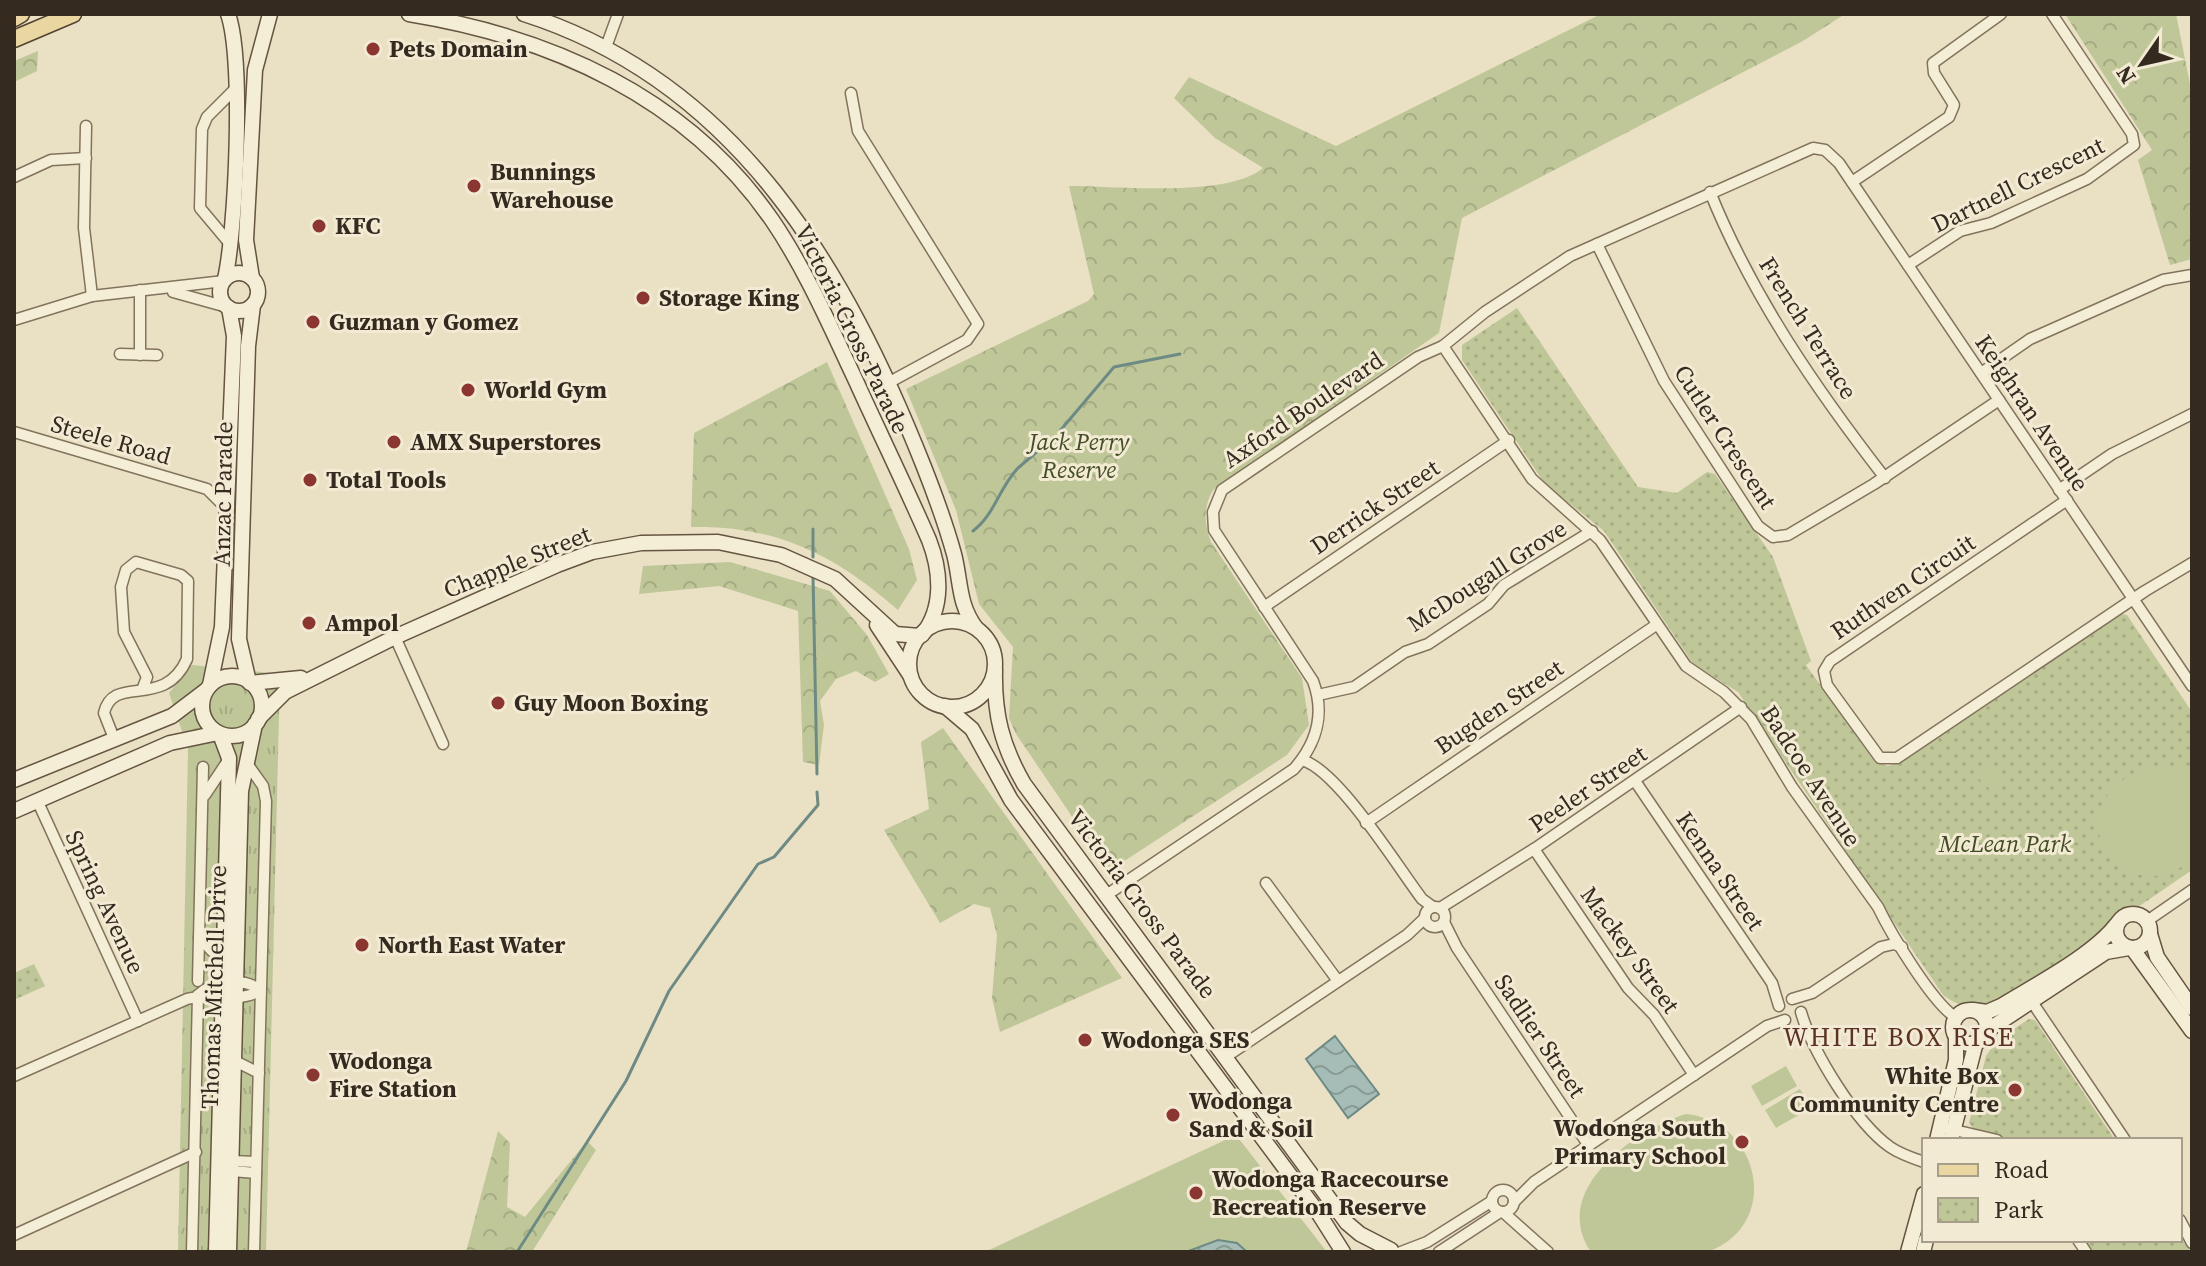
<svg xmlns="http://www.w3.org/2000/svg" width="2206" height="1266" font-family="'Source Serif 4',serif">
<defs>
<pattern id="grass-tufts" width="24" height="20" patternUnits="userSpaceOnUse" patternTransform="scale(2)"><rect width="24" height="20" fill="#bfc799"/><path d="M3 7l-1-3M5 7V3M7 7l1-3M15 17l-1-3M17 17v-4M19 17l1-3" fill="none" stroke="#a5ab83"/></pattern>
<pattern id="forest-crowns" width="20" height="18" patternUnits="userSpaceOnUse" patternTransform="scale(2)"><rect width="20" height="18" fill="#bfc799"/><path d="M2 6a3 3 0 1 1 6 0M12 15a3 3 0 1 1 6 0" fill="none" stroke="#a5ab83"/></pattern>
<pattern id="park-dots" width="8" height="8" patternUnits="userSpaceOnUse" patternTransform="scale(2)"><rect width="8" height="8" fill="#bfc799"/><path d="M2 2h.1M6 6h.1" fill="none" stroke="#a5ab83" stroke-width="1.8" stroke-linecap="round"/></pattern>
<pattern id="water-waves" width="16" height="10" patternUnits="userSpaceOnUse" patternTransform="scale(2)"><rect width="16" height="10" fill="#a6bdb7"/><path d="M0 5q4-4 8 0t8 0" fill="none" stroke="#889a94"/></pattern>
</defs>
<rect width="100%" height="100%" fill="#eae0c4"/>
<path fill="url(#grass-tufts)" d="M192 665 280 674 266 1252H178L188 749 169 693Z"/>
<g fill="url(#forest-crowns)">
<path d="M1601 14H1845L1803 41 1462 218 1439 333 1213 490C1203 507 1204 524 1211 542L1302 678 1309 725 1287 755 1109 871 1016 734 1009 718 1013 647 979 604 956 510 906 389 1088 301 1094 294 1069 186C1116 186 1228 198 1263 168L1215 138 1174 98 1189 77 1336 146Z"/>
<path d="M2065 14H2176L2192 94V259L2170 265 2138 160 2152 150Z"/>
<path d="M38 51 37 71 14 82V61Z"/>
<path d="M827 362 909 549 917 580 898 610C835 555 776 525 691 527L694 433Z"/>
<path d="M730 562 830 591 867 635 889 674 875 682 856 671 836 679 820 701 824 725 819 765 803 762 798 611 719 586 639 594 643 566Z"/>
<path d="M943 728 1122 978 1000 1032 992 998 997 935 990 908 974 904 940 923 884 830 929 809 921 742Z"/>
<path d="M498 1131 510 1143 507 1207 525 1217 587 1141 596 1150 532 1252H466Z"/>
</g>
<g fill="url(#park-dots)">
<path d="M1517 308 1638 487 1677 493 1707 472 1715 474 1773 557 1811 661 1806 665 1875 762 1888 766 1901 762 2121 614 2127 615 2192 712V870L2138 907 2114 917 2106 928C2080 946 2011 1000 1984 1006 1969 1010 1955 1004 1943 995L1738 692 1694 665 1604 531 1545 484 1462 360V345Z"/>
<path d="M34 964 45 986 14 1000V973Z"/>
<path d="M2029 1019 2035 1020 2115 1140H2012L1973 1128 1969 1123 1986 1056 1997 1040Z"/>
<path d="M2180 1236 2191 1252H2093L2085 1240H2180Z"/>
</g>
<g fill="#bfc799">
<path d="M1991 763 2007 778 1994 793 1977 777Z"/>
<path d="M2160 765 2192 772V860C2114 921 2043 791 2160 765Z"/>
<path d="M1786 1066 1797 1086 1762 1106 1751 1086Z"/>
<path d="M1800 1089 1811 1108 1776 1128 1765 1110Z"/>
<path d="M1686 1114C1760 1121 1782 1223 1710 1251 1694 1257 1613 1252 1591 1252 1549 1191 1634 1130 1686 1114Z"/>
<path d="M1236 1135 1327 1252H985Z"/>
</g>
<g fill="url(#water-waves)" stroke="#6e8a85" stroke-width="2">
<path d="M1335 1036 1379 1094 1348 1118 1306 1059Z"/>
<path d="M1218 1240 1237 1243 1247 1252H1186Z"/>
</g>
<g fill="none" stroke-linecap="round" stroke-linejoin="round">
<g stroke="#6e8a85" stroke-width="3">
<path d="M1059 432 1114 367 1180 354"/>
<path d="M973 531C995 514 998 490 1017 469 1028 459 1040 450 1051 439"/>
<path d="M813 557V529"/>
<path d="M813 576 817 774"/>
<path d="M517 1252 626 1081 669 991 758 864 774 857 818 805 817 792"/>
</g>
<defs>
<g id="street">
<path d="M606 47 618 14"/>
<path d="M851 93 858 131 978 324 967 340 888 383"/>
<path d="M86 126 84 228 92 296"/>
<path d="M14 177 51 160 86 158"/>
<path d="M1852 182 1949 117 1954 105 1934 73 1933 63 2001 14"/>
<path d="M1710 192C1752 296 1816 389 1885 478"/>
<path d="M1597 244 1664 381 1758 526 1773 537 1788 535 1874 484 1999 400"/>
<path d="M231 245 200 208 202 129 207 117 235 89"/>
<path d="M1908 265 1960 231 1991 223 2087 179 2134 145 2132 134 2052 14"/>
<path d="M140 290V355"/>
<path d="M173 292 227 307"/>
<path d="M14 320 92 296 224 281"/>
<path d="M1443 346 1532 479 1600 540 1686 666 1724 692 1751 719 1792 787 1878 907C1891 934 1932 1002 1955 1017"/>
<path d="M120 354 157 355"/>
<path d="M1981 373 2030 339 2163 280 2192 275"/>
<path d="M14 432 207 489 225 507"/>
<path d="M2059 490 2112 454 2192 414"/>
<path d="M2067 500 1830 661 1824 671 1827 685 1880 758H1897L2145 591 2192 563"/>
<path d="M1264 607 1509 440"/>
<path d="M395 637 443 744"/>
<path d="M1318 695 1354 687 1405 652 1428 644 1488 604 1504 585 1592 531"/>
<path d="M115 741 104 713C113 673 164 711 187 659L188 581 181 575 136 562 126 570 121 587 124 632 147 677 142 690"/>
<path d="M1302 760C1338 770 1397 866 1422 899L1433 907"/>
<path d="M246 762 263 786 266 801 254 1252"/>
<path d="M1635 781 1772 983 1779 1006"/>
<path d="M205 795 227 762"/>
<path d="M37 800 138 1021"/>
<path d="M1366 823 1656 625"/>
<path d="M1534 849 1628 988 1654 1015 1694 1075"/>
<path d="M1266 883 1338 981"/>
<path d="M1108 894 1294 769C1317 743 1325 713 1313 681L1214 530 1213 512 1222 490 1418 357 1443 346 1485 312 1570 256 1813 148 1825 150 1839 163 2192 686"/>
<circle cx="1435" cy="917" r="10"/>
<path d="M1440 908 1534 849 1741 707"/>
<path d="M2147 921 2192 890"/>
<path d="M1444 922 1457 948 1589 1146"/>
<path d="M199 937 212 951 223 955"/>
<path d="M198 981 203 767"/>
<path d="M198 995C212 981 244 977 260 990"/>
<path d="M2028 996 2125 1140"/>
<path d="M1792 999 1812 993 1881 947 1894 944 1902 947"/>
<path d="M1801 1012C1812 1051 1856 1123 1890 1147 1900 1154 1912 1158 1924 1162"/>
<path d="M1227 1056 1407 935 1425 918"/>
<path d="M235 1061 259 1073"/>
<path d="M14 1076 187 999C209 992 243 1004 260 990"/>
<path d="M1950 1129 1997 1140"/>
<path d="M232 1161 256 1162"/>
<path d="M232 1171 256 1173"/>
<circle cx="1503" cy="1201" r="11"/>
<path d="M1514 1202 1534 1182 1767 1026 1785 1020"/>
<path d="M1503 1212 1548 1252"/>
<path d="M2180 1220 2192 1243"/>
<path d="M14 1235 196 1152"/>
<path d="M2078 1240 2086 1252"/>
<path d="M192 1252 198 995"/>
<path d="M1401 1252 1427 1242 1492 1201"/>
<path d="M1439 1252 1500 1212"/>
</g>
<g id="secondary">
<path d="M409 14C551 37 687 97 772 220 806 270 830 326 856 381 880 434 906 487 929 540 941 571 944 608 922 635"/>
<path d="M524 14C738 82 846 270 924 467 935 495 946 525 954 554 961 581 958 604 976 628"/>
<circle cx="239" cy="292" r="19"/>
<path d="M252 278 246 240 255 70 270 14"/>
<path d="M225 279C236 230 244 59 228 14"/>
<circle cx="952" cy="664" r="43"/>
<path d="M877 625 910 675"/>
<path d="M995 670C994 714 1002 746 1024 784L1347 1223 1360 1234 1391 1250"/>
<circle cx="232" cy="706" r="30"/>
<path d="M249 682 239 639 248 346 253 305"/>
<path d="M250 683 301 678"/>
<path d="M210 685 222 627 234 336 229 308"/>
<path d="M945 706 972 729 1011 800 1319 1214 1343 1252"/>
<path d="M258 719 285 692 395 637 557 565 592 552 641 543 718 542 781 555 835 579 895 634 920 636"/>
<path d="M14 780 172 716 205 691"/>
<path d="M14 811 170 743 218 733"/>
<circle cx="2133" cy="931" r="17"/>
<path d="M2150 934 2157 957 2192 1008"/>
<path d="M2132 948 2192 1031"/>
<path d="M1973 1010 1987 1012 2001 1006C2035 985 2093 955 2116 925"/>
<circle cx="1970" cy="1027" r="17"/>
<path d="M1985 1032 2106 952 2129 948"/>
<path d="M1937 1140 1956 1060V1038"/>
<path d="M1951 1140 1976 1042"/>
<path d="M216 1252 229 758 220 734"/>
<path d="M229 1252 241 791 255 724"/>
<path d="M1908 1252 1924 1194"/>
<path d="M1923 1252 1926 1240"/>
</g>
<g id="primary">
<path d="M14 18 21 14"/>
<path d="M14 39 73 14"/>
</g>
</defs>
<use href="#street" stroke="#82735c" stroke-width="13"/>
<use href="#secondary" stroke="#645440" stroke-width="17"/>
<use href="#primary" stroke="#514130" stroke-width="19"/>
<use href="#street" stroke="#f5eed7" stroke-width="10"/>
<use href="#secondary" stroke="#f5eed7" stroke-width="14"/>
<use href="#primary" stroke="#e9d6a0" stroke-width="16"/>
</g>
<g fill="#8c3632" stroke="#f2ead3" stroke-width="3">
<circle cx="373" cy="49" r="8"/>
<circle cx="474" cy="186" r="8"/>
<circle cx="319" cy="226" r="8"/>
<circle cx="643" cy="298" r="8"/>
<circle cx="313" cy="322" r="8"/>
<circle cx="468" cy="390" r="8"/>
<circle cx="394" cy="442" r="8"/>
<circle cx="310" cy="480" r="8"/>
<circle cx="309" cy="623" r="8"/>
<circle cx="498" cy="703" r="8"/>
<circle cx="362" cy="945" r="8"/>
<circle cx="1085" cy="1040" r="8"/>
<circle cx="313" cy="1075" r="8"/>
<circle cx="2015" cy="1090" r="8"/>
<circle cx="1173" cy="1115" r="8"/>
<circle cx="1742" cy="1142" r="8"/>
<circle cx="1196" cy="1193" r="8"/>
</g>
<g text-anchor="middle" stroke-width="6" stroke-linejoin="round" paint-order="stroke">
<g font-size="24" font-weight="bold" fill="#342a1f" stroke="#f2ead3" text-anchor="start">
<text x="389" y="57">Pets Domain</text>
<text x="490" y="180">Bunnings<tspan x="490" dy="28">Warehouse</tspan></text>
<text x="335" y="234">KFC</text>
<text x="659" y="306">Storage King</text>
<text x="329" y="330">Guzman y Gomez</text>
<text x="484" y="398">World Gym</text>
<text x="410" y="450">AMX Superstores</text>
<text x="326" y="488">Total Tools</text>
<text x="325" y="631">Ampol</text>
<text x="514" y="711">Guy Moon Boxing</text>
<text x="378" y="953">North East Water</text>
<text x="1101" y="1048">Wodonga SES</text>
<text x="329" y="1069">Wodonga<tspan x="329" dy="28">Fire Station</tspan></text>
<text x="1999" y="1084" text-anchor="end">White Box<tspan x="1999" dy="28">Community Centre</tspan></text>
<text x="1189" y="1109">Wodonga<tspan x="1189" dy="28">Sand &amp; Soil</tspan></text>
<text x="1726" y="1136" text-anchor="end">Wodonga South<tspan x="1726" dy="28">Primary School</tspan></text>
<text x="1212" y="1187">Wodonga Racecourse<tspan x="1212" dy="28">Recreation Reserve</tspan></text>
</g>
<g font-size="24" fill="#342a1f" stroke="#f2ead3">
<text transform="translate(2018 185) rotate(-26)" y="8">Dartnell Crescent</text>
<text transform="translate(1808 328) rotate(58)" y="8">French Terrace</text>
<text transform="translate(852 329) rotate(64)" y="8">Victoria Cross Parade</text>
<text transform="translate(1303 410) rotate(-34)" y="8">Axford Boulevard</text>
<text transform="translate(2032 413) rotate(56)" y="8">Keighran Avenue</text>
<text transform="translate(1725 437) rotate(57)" y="8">Cutler Crescent</text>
<text transform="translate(111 440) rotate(16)" y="8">Steele Road</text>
<text transform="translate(223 494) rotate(-89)" y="8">Anzac Parade</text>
<text transform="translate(1375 507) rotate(-34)" y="8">Derrick Street</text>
<text transform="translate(517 562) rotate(-22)" y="8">Chapple Street</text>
<text transform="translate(1487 576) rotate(-33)" y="8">McDougall Grove</text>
<text transform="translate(1903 587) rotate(-34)" y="8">Ruthven Circuit</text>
<text transform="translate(1499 707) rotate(-34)" y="8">Bugden Street</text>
<text transform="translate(1811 776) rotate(57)" y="8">Badcoe Avenue</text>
<text transform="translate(1588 789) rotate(-34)" y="8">Peeler Street</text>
<text transform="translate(1720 871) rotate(56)" y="8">Kenna Street</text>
<text transform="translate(105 902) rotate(65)" y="8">Spring Avenue</text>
<text transform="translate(1142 904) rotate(53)" y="8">Victoria Cross Parade</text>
<text transform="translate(1630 950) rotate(54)" y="8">Mackey Street</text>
<text transform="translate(214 987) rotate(-88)" y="8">Thomas Mitchell Drive</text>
<text transform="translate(1540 1036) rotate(56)" y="8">Sadlier Street</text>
</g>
<g font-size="24" font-style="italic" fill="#434e27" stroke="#f2ead3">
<text x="1079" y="450">Jack Perry<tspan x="1079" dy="28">Reserve</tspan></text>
<text x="2005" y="852">McLean Park</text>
</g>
<g font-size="26" letter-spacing="2" fill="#5c3222" stroke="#f2ead3">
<text x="1899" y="1046">WHITE BOX RISE</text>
</g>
</g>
<rect width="2206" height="1266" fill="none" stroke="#342a1f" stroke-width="32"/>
<rect x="1922" y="1138" width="260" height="104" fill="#f2ead3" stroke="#a69d8b" stroke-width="2"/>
<rect x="1938" y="1164" width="40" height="12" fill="#e9d6a0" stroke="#a69d8b" stroke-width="2"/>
<text x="1994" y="1178" font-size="24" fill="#342a1f">Road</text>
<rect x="1938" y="1198" width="40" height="24" fill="url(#park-dots)" stroke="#a69d8b" stroke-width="2"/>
<text x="1994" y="1218" font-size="24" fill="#342a1f">Park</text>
<g transform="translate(2142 64) rotate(236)" stroke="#f2ead3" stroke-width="6" paint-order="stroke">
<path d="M0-6L14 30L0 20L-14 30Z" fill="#342a1f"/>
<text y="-12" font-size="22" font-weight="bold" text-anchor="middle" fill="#342a1f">N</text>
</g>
</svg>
